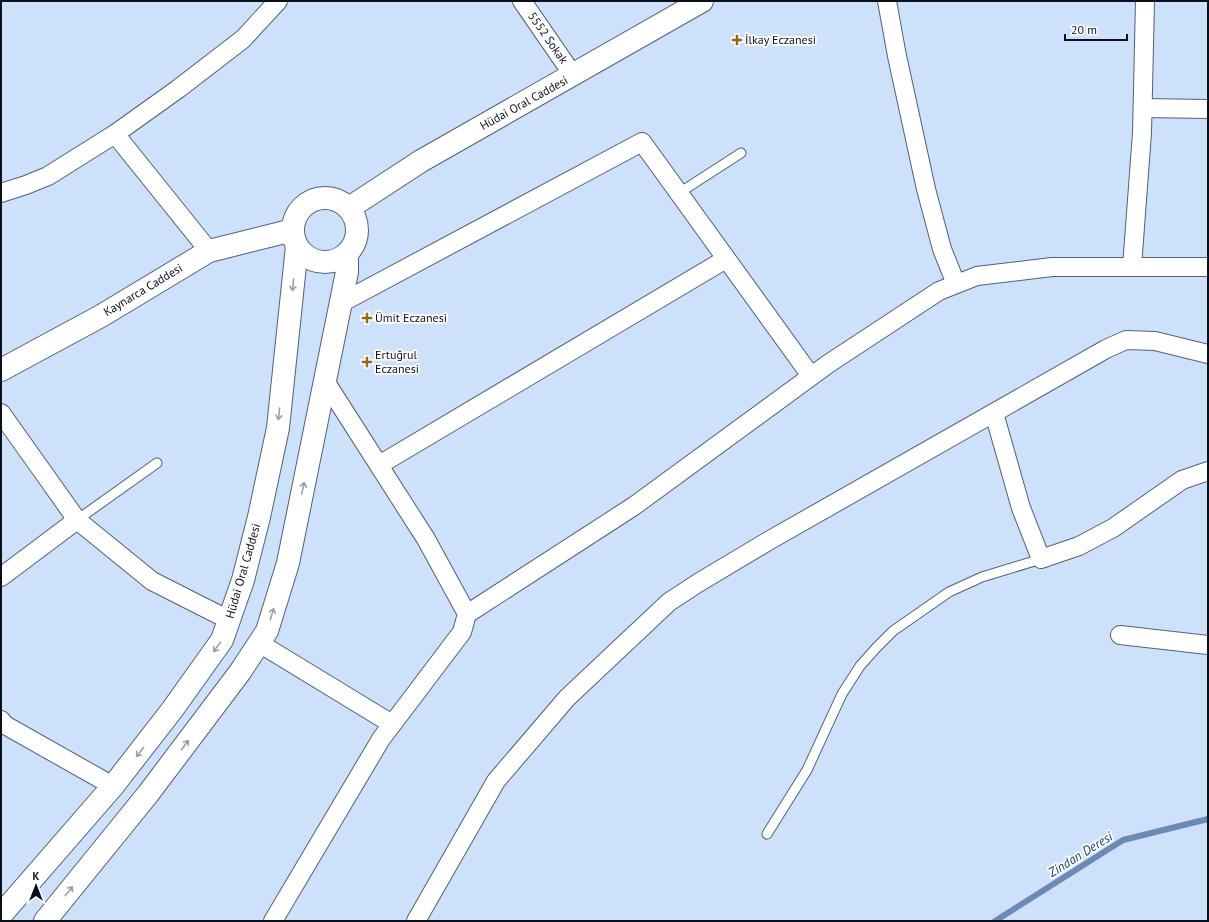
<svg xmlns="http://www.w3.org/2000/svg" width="1209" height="922" font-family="'PT Sans',sans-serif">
<rect width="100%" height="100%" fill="#cee1fb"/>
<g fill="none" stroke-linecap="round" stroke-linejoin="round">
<path stroke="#6c8ab6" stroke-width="6" d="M995 921 1123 840 1208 819"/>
<defs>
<g id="lane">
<path d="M679 193 741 153"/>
<path d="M77 520 157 463"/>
<path d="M767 834 807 770 842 694 860 666 876 648 893 631 949 592 982 577 1041 559"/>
</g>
<g id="street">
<path d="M522 1 573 75"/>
<path d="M887 1 897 56 926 189 942 249 956 284"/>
<path d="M1143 108 1208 109"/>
<path d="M115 134 209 251"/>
<path d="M1 193 26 185 48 176 115 134 178 89 243 39 278 1"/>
<path d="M1132 267 1142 133 1145 1"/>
<path d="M341 303 642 142 811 376"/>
<path d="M1 413 77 520 152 581 229 620"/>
<path d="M994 413 1021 508 1041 559 1079 546 1113 528 1182 480 1208 471"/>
<path d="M379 465 726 259"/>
<path d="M1 577 77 520"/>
<path d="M467 614 634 506 828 364 939 291 977 276 1052 267H1208"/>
<path d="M1120 635 1208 645"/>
<path d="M259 643 392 724"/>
<path d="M1 720 5 725 113 786"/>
<path d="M273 921 381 739 462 632 467 614 426 539 325 381"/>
<path d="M416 921 496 781 567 698 669 602 698 583 770 540 1106 349 1126 340 1155 341 1208 354"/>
</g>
<g id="secondary">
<circle cx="325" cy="230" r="32"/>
<path d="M349 208 421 161 702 1"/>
<path d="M1 370 101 316 209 251 293 230"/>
<path d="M1 915 113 786 172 710 222 640 243 580 259 517 278 428 297 246"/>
<path d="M45 921 148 794 240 672 267 631 288 563 347 272V254"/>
</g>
</defs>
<use href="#lane" stroke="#506077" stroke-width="11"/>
<use href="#street" stroke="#506077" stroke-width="20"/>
<use href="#secondary" stroke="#506077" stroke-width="24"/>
<use href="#lane" stroke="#fff" stroke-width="9"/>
<use href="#street" stroke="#fff" stroke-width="18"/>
<use href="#secondary" stroke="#fff" stroke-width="22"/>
</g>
<defs><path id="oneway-shaft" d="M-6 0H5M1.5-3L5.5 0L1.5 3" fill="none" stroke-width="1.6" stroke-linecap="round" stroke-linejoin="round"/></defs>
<g stroke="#9d9fa3">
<use href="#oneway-shaft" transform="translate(293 285) rotate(96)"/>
<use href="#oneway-shaft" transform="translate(279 414) rotate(96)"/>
<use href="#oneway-shaft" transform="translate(303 488) rotate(-78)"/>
<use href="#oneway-shaft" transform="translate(272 614) rotate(-73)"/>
<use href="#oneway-shaft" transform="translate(217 647) rotate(126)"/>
<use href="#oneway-shaft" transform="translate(185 745) rotate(-53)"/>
<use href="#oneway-shaft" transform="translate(140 752) rotate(128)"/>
<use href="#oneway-shaft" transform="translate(69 891) rotate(-51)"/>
</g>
<g fill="#966917" stroke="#fff" stroke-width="1.5">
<path d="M735 34h4v4h4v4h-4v4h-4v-4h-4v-4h4z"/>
<path d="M365 312h4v4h4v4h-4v4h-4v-4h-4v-4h4z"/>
<path d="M365 356h4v4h4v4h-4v4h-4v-4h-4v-4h4z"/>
</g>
<g text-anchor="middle" stroke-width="3.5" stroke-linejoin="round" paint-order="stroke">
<g font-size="12" fill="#0a1019" stroke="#fff">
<text transform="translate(548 38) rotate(55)" y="4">5552 Sokak</text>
<text transform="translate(524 103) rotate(-29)" y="4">Hüdai Oral Caddesi</text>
<text transform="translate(143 290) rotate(-31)" y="4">Kaynarca Caddesi</text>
<text transform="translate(243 571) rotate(-74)" y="4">Hüdai Oral Caddesi</text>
</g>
<g font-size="12" fill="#0a1019" stroke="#fff" text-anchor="start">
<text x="745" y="44">İlkay Eczanesi</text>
<text x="375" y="322">Ümit Eczanesi</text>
<text x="375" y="359">Ertuğrul<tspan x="375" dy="14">Eczanesi</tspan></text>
</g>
<g font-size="13" font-style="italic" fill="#153e74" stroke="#fff">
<text transform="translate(1080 854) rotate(-32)" y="5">Zindan Deresi</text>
</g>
</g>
<rect width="1209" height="922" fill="none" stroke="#0a1019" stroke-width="4"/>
<g transform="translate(36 886)" stroke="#ffffff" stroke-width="3" paint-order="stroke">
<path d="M0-3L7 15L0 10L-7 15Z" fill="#0a1019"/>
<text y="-6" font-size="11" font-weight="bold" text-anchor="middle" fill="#0a1019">K</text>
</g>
<path d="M1065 34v6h62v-6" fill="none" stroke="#0a1019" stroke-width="2"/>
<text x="1071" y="34" font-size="12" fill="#0a1019" stroke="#ffffff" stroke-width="3" paint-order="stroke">20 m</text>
</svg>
